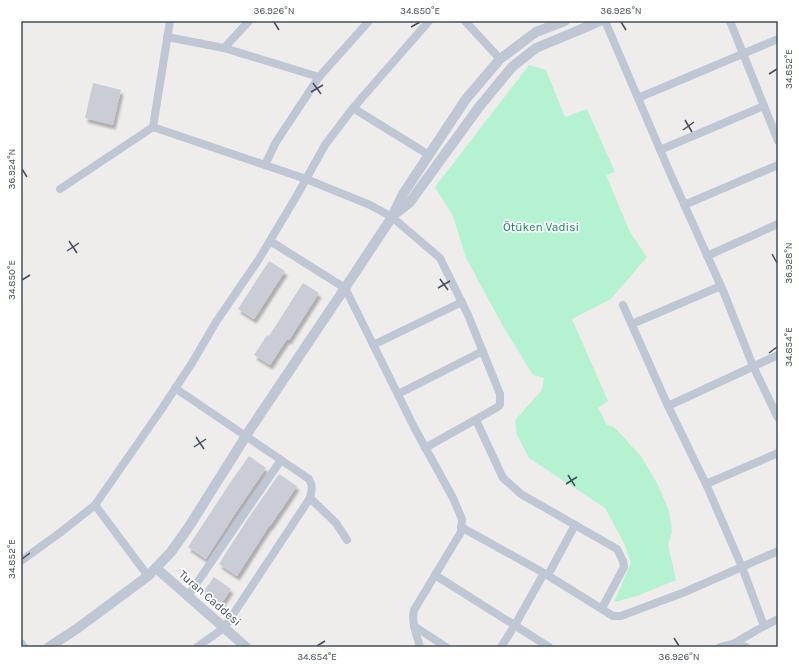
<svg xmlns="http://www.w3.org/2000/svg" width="799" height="668" font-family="Karla,sans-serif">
<defs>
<filter id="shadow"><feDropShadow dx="2.5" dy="4.5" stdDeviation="1" flood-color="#0004"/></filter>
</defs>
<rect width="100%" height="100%" fill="#efecec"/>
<path fill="#b5f2d2" d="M529 65 546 70 565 117 587 109 615 172 606 175 630 232 647 257 611 299 572 319 608 401 598 408 607 425 614 427 641 456 658 485 669 511 672 532 668 545 676 580 637 596 614 602 631 563 624 543 605 508 529 458 517 435 515 420 542 390 544 378 533 375 504 328 466 258 453 216 435 187Z"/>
<g fill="#cacdd5" filter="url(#shadow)">
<path d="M93 83 121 90 113 125 85 118Z"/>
<path d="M269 261 285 271 254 319 238 309Z"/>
<path d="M303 283 319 293 289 340 287 339 270 365 254 355 267 335 269 336Z"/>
<path d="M249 456 266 468 232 518 206 559 188 547 232 480Z"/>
<path d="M279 474 297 486 270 526H269L237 576 219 564 245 523Z"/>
<path d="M214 577 231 589 221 604 203 592Z"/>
</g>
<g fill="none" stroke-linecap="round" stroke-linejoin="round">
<g stroke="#bec7d3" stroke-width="8">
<path d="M465 21 500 59"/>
<path d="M605 21 670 173 724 293 753 366 778 418"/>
<path d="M730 21 778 141"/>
<path d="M167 37 224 48 319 77"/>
<path d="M224 48 249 21"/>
<path d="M638 98 778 39"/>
<path d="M353 108 429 155"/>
<path d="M153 127 170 21"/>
<path d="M660 150 764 106"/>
<path d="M265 165 276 142 319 77 369 21"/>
<path d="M60 189 153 127 306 179 370 205 392 217 440 258 468 315 500 394V405L496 408 425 448"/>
<path d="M684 205 778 165"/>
<path d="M270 241 345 288 414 427 453 498 462 519 461 532 414 610C411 622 417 636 420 647"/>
<path d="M707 256 778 224"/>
<path d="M623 305 668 406 706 484 742 567 764 626"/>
<path d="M632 324 721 286"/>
<path d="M373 345 462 302"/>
<path d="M175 388 309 479C313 486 312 490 310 498L224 628 197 647"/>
<path d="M398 394 483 351"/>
<path d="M668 406 778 355"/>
<path d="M476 420 503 478 521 494 617 549 623 561 624 567 602 608"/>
<path d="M706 484 778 453"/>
<path d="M310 498 336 523 347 540"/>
<path d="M95 505 148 576"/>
<path d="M461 527 544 573 613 616H621L685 592 778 551"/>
<path d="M21 561 61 532 95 505 161 410 192 363 216 322 259 259 296 197 325 145 353 108 429 21"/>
<path d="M435 575 549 647"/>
<path d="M548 575 575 525"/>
<path d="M188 596 281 460"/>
<path d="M414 626 446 647"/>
<path d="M21 643 24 647"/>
<path d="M735 643 746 647"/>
<path d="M501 647 515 625 544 573"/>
<path d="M720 647 735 643 757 630 778 619"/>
</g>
<g stroke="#bec7d3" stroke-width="10">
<path d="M395 214 410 202 479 107 512 67 536 48 577 31 600 21"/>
<path d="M156 568 246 647"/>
<path d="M49 647 78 628 148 576 171 552 190 525 251 428 345 288 392 217 403 194 466 99 500 59 536 32 565 21"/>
</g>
</g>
<path fill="none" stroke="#434d5b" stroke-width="1.5" d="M274 22 279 30M621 22 626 30M411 27 420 22M769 74 777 69M313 83 321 94M311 92 323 85M685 120 692 132M683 130 694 122M22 169 27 177M69 241 77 253M67 251 79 243M772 254 777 263M440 279 448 290M22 280 30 275M438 288 450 281M769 353 777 347M196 437 204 449M194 447 206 439M568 475 575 486M566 484 577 477M22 559 30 553M674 638 679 646M317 646 325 641"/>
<g text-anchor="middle" stroke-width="3.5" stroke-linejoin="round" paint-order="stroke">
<g font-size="12" fill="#0e8153" stroke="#fff">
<text x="541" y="231">Ötüken Vadisi</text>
</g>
<g font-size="12" fill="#434d5b" stroke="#fff">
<text transform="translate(210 598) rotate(41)" y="4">Turan Caddesi</text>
</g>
</g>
<rect width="799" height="668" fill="none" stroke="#ffffff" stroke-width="44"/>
<rect x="22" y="22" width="755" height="624" fill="none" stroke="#434d5b" stroke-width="1.5"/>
<g font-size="10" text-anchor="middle" fill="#434d5b">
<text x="274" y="14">36.926°N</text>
<text x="420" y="14">34.850°E</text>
<text x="621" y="14">36.928°N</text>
<text transform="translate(788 69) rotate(-90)" y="4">34.852°E</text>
<text transform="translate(11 169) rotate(-90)" y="4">36.924°N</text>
<text transform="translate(788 263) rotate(-90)" y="4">36.928°N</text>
<text transform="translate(11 280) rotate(-90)" y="4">34.850°E</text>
<text transform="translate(788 347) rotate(-90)" y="4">34.854°E</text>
<text transform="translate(11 559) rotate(-90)" y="4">34.852°E</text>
<text x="317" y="660">34.854°E</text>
<text x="679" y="660">36.926°N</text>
</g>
</svg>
